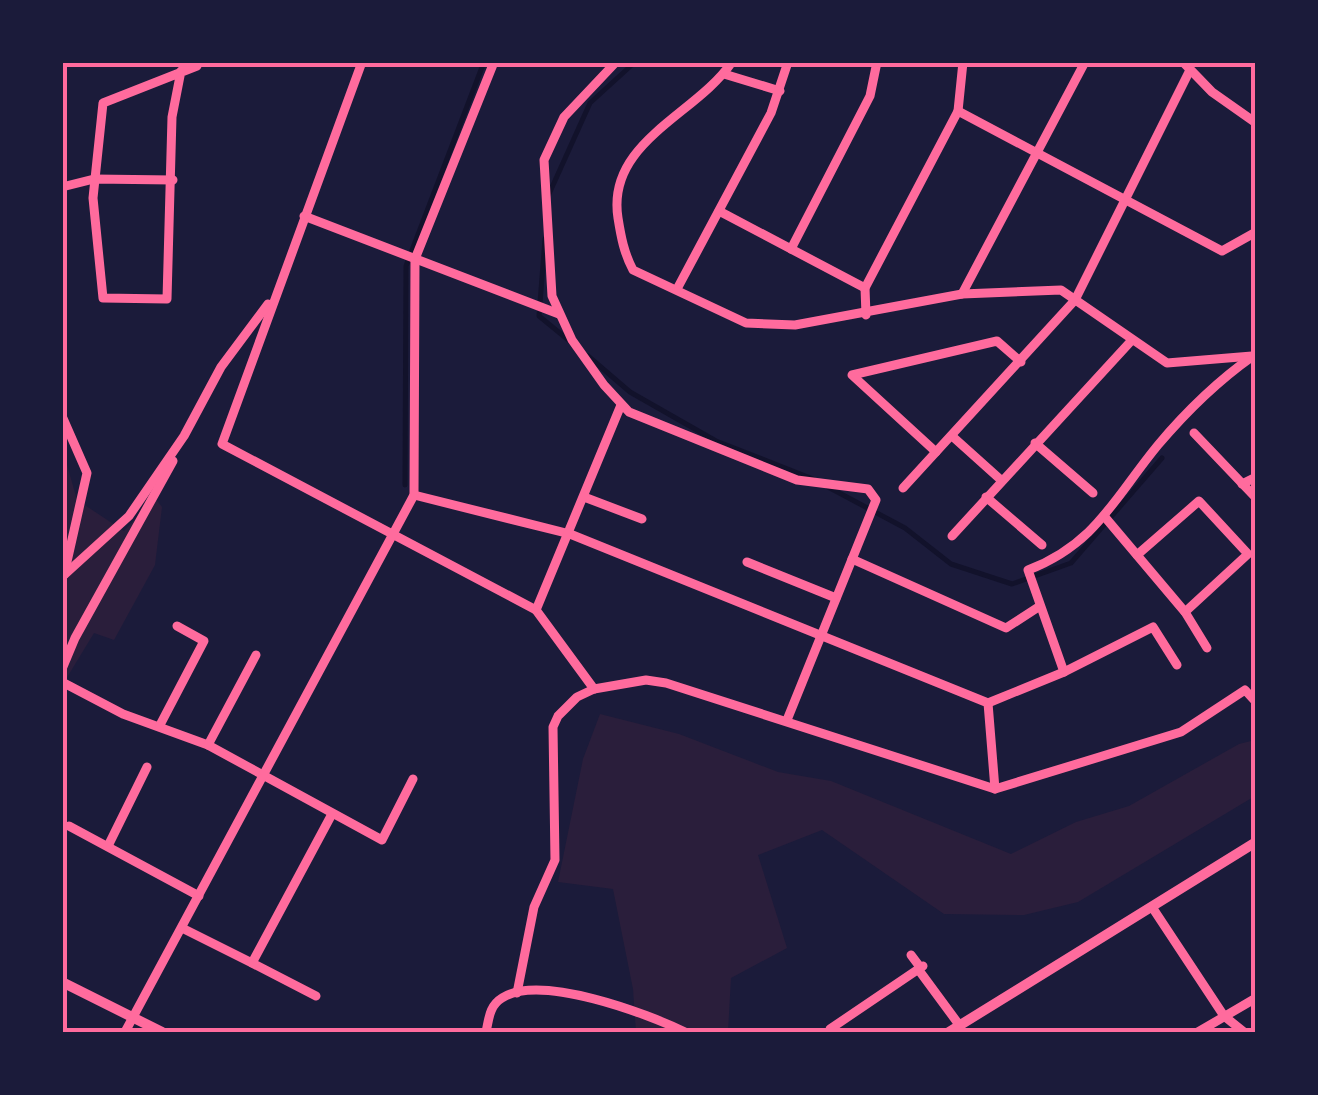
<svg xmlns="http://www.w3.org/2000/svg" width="1318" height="1095" font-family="Figtree,sans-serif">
<rect width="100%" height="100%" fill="#1b1b3a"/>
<g fill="#2a1e3b">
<path d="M62 447 77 500 124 531 155 498 162 507 155 565 114 640 94 633 63 684Z"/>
<path d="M600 714 679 734 778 772 831 781 1011 854 1076 822 1129 806 1239 744 1255 740V796L1078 902 1024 915 944 914 822 830 758 855 787 948 731 978 728 1032H636L633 989 613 889 558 882 583 759Z"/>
</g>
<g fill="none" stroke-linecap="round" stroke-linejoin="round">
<g stroke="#12122b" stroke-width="5">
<path d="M549 194 590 103 635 62"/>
<path d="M545 239 539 316 572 343"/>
<path d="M588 356 630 392 716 441 813 479"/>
<path d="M405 485 406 266 484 62"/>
<path d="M828 487 905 528 951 564 1012 584 1071 563 1162 458"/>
</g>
<g stroke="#ff6b9d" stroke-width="9">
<path d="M362 62 222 444 536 610 594 689"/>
<path d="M616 62 564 117 544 160 552 296 572 340 604 385 629 412 797 480 868 489 876 500 787 720"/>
<path d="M732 62C696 115 606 142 618 218 621 237 624 253 633 270L746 323 795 325 962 294 1061 290 1167 363 1252 356"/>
<path d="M1183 62 1212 92 1256 123"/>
<path d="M181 71 172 117 167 299 103 298 93 198 103 103 197 66"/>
<path d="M724 74 780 91"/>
<path d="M958 111 963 62"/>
<path d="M62 187 94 179 173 180"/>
<path d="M719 211 865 288"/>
<path d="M304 216 559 314"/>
<path d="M791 249 870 96 877 62"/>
<path d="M677 289 771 113 788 62"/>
<path d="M962 294 1085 62"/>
<path d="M866 315 865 288 958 111 1222 251 1256 232"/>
<path d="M62 416 87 473 64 575"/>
<path d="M1194 433 1256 498"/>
<path d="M952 436 1001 480"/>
<path d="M1035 443 1093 493"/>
<path d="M936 452 852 375 997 341 1021 362"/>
<path d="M1242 484 1256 477"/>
<path d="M903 488 1075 300 1190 70"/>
<path d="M414 495 570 534 988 703 995 789"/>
<path d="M584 497 642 519"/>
<path d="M986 497 1042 545"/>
<path d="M1104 516 1185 612 1207 648"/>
<path d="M952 536 1132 340"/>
<path d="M1137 555 1199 501 1248 554 1185 612"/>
<path d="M852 559 1006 628 1040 606"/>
<path d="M747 562 836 598"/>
<path d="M63 576 129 516 184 436 221 367 268 304"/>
<path d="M536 610 621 405"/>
<path d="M62 669 75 638 173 461"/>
<path d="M1064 672 1028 570C1096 544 1115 497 1158 445 1185 413 1219 380 1253 356"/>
<path d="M62 682 123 714 208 745 382 840 413 779"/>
<path d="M988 703 1064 672 1153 627 1177 665"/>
<path d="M160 725 204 641 177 626"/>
<path d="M208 745 256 655"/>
<path d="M69 826 199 896"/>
<path d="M108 846 147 767"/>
<path d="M1152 907 1224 1016 1244 1032"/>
<path d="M182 928 252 963"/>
<path d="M911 955 920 967"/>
<path d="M918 969 960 1026"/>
<path d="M517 993 534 907 555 860 553 727 558 716 577 697 594 689 646 680 666 683 995 789 1181 732 1245 690 1256 702"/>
<path d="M316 996 252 963 332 814"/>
<path d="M830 1029 923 966"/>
<path d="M125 1032 414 495 415 259 494 62"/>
<path d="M486 1032C489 1019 489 1006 502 998 540 973 648 1014 685 1032"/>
<path d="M1198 1032 1256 998"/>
</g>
<g stroke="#ff6b9d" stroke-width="10">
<path d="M62 982 162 1032"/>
<path d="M949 1032 1256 842"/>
</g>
</g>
<rect width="1318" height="1095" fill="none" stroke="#1b1b3a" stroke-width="130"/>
<rect x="65" y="65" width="1188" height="965" fill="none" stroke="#ff6b9d" stroke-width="4"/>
</svg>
